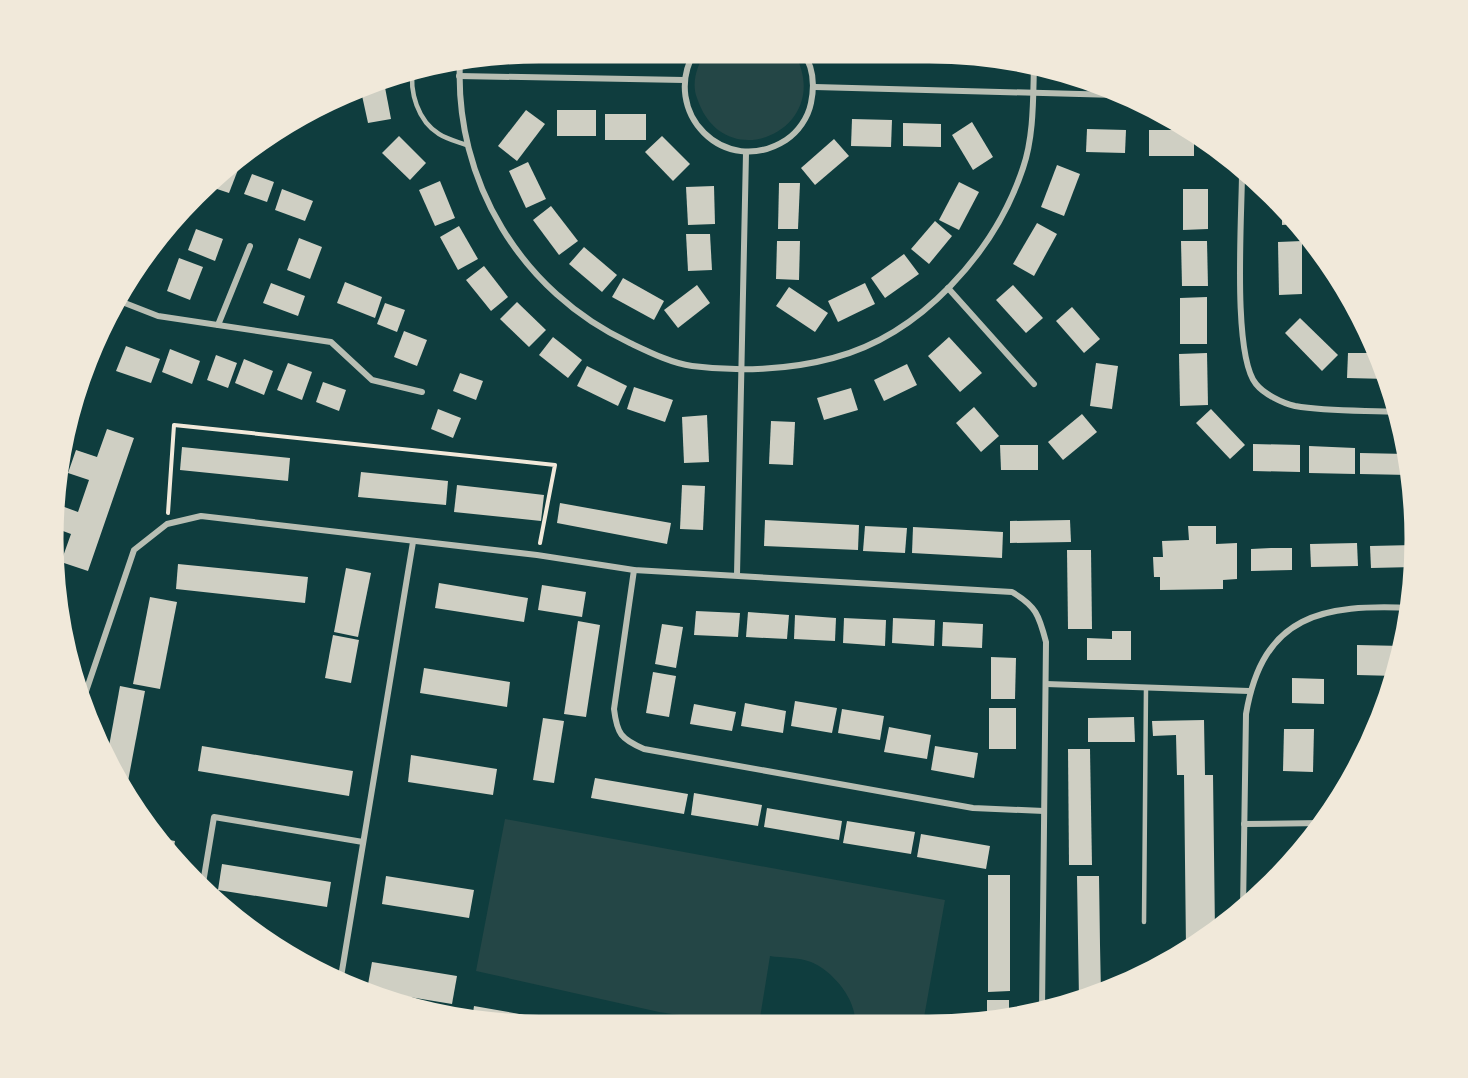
<svg xmlns="http://www.w3.org/2000/svg" width="1468" height="1078" font-family="Georgia,serif">
<rect width="100%" height="100%" fill="#0f3d3e"/>
<g fill="#244646">
<path d="M707 51H793C839 128 724 181 697 98 691 83 697 64 707 51Z"/>
<path d="M505 819 945 900 923 1023 855 1024C857 1000 833 971 811 962 799 957 782 958 770 956L759 1024H738L659 1012 476 971Z"/>
</g>
<g fill="#cfcfc3">
<rect x="861" y="51" width="38" height="5"/>
<path d="M911 51 949 54V56H911Z"/>
<path d="M384 82 391 119 368 123 361 91Z"/>
<path d="M526 110 545 124 517 161 498 146Z"/>
<rect x="557" y="110" width="39" height="26"/>
<rect x="605" y="114" width="41" height="26"/>
<path d="M852 119 892 120 891 147 851 146Z"/>
<path d="M972 122 993 157 973 170 952 135Z"/>
<path d="M903 123 941 124V147L903 146Z"/>
<path d="M1087 129 1126 130 1125 153 1086 152Z"/>
<rect x="1149" y="130" width="45" height="26"/>
<path d="M399 136 426 163 410 180 382 153Z"/>
<path d="M662 136 690 164 673 181 645 152Z"/>
<path d="M834 139 849 156 815 185 801 168Z"/>
<path d="M237 160 241 162 229 193 208 186Z"/>
<path d="M528 162 546 199 526 208 509 171Z"/>
<path d="M1057 165 1080 174 1064 216 1041 207Z"/>
<path d="M252 174 274 182 267 202 244 194Z"/>
<path d="M440 181 455 218 435 226 419 190Z"/>
<path d="M959 182 979 192 959 230 939 220Z"/>
<path d="M779 183H800L798 229H778Z"/>
<path d="M714 186 715 224 688 225 686 187Z"/>
<path d="M282 189 313 201 305 221 275 210Z"/>
<path d="M1183 189H1208V229L1183 230Z"/>
<path d="M551 206 578 241 559 255 533 220Z"/>
<path d="M1282 210 1290 218 1298 224 1282 225Z"/>
<path d="M935 221 952 236 929 264 911 249Z"/>
<path d="M1037 223 1057 234 1034 276 1013 264Z"/>
<path d="M459 226 478 259 458 270 440 237Z"/>
<path d="M196 229 223 239 215 261 188 250Z"/>
<path d="M686 234H710L712 270 688 271Z"/>
<path d="M299 238 322 247 310 279 287 270Z"/>
<path d="M777 241H800L799 280 776 279Z"/>
<path d="M1181 241H1207L1208 286H1182Z"/>
<path d="M1302 241V294L1279 295 1278 242Z"/>
<path d="M584 247 617 275 602 292 569 264Z"/>
<path d="M904 254 919 274 885 298 871 278Z"/>
<path d="M179 258 203 267 190 300 167 291Z"/>
<path d="M484 266 508 297 491 311 466 280Z"/>
<path d="M623 278 664 301 654 320 612 297Z"/>
<path d="M345 282 382 297 375 318 337 303Z"/>
<path d="M271 283 305 296 298 316 263 303Z"/>
<path d="M865 283 875 304 838 322 828 301Z"/>
<path d="M697 285 710 303 678 328 664 310Z"/>
<path d="M1013 285 1043 318 1026 333 996 300Z"/>
<path d="M789 287 828 313 815 332 776 306Z"/>
<path d="M1207 297V344H1180V298Z"/>
<path d="M517 302 546 330 529 347 500 319Z"/>
<path d="M385 303 405 310 397 332 377 324Z"/>
<path d="M1072 307 1100 339 1084 353 1056 321Z"/>
<path d="M1300 318 1338 355 1322 371 1285 333Z"/>
<path d="M404 331 427 340 417 366 394 357Z"/>
<path d="M553 337 582 360 568 378 539 355Z"/>
<path d="M949 337 982 373 960 392 928 356Z"/>
<path d="M126 346 160 359 151 383 116 371Z"/>
<path d="M170 349 200 361 192 384 162 372Z"/>
<path d="M1207 353 1208 405 1180 406 1179 354Z"/>
<path d="M1348 353H1378L1388 379 1347 378Z"/>
<path d="M216 355 237 363 228 388 207 380Z"/>
<path d="M244 359 273 371 264 395 235 383Z"/>
<path d="M288 363 312 372 302 400 277 390Z"/>
<path d="M1096 363 1118 366 1112 409 1090 406Z"/>
<path d="M907 364 917 385 884 401 874 380Z"/>
<path d="M587 366 627 386 618 406 577 386Z"/>
<path d="M460 373 483 381 476 400 453 391Z"/>
<path d="M323 382 346 390 339 411 316 402Z"/>
<path d="M634 387 673 400 665 422 627 409Z"/>
<path d="M851 388 858 410 824 420 817 398Z"/>
<path d="M974 407 999 436 981 452 956 423Z"/>
<path d="M438 409 461 418 453 438 431 429Z"/>
<path d="M1211 409 1245 445 1230 459 1196 423Z"/>
<path d="M1082 414 1097 432 1063 460 1048 442Z"/>
<path d="M707 415 709 462 684 463 682 417Z"/>
<path d="M771 421 795 422 793 465 769 464Z"/>
<path d="M107 429 134 438 88 571 61 562 71 534 55 528V516L59 505 78 512 89 480 68 473 76 450 97 457Z"/>
<path d="M1253 444 1300 445V472L1253 471Z"/>
<path d="M1000 445H1038V470H1001Z"/>
<path d="M1309 446 1355 448V474L1309 473Z"/>
<path d="M182 447 290 458 288 481 180 470Z"/>
<path d="M1360 453 1407 454 1409 475 1360 474Z"/>
<path d="M361 472 448 481 446 505 358 497Z"/>
<path d="M457 485 544 495 541 521 454 512Z"/>
<path d="M682 485 705 486 703 530 680 529Z"/>
<path d="M560 503 671 523 667 544 557 523Z"/>
<path d="M765 520 859 525 858 550 764 546Z"/>
<path d="M1070 520 1071 542 1010 543V521Z"/>
<path d="M865 526 907 528 905 553 863 551Z"/>
<path d="M1188 526H1216V544L1237 543V579L1223 580V589L1160 590V577H1154L1153 557H1163L1162 541 1189 540Z"/>
<path d="M913 527 1003 532 1002 558 912 553Z"/>
<path d="M1357 543 1358 566 1311 567 1310 544Z"/>
<path d="M1414 545V567L1371 568 1370 546Z"/>
<path d="M1271 548H1292V570L1251 571V549Z"/>
<path d="M1067 550H1091L1092 629H1068Z"/>
<path d="M178 564 308 577 305 603 176 589Z"/>
<path d="M346 568 371 573 358 637 334 632Z"/>
<path d="M439 583 528 598 524 622 435 608Z"/>
<path d="M542 585 586 592 582 617 538 610Z"/>
<path d="M150 597 177 602 160 689 133 684Z"/>
<path d="M696 611 740 613 738 637 694 635Z"/>
<path d="M748 612 789 615 787 639 746 637Z"/>
<path d="M795 615 836 618 835 641 794 639Z"/>
<path d="M844 618 886 620 885 646 843 643Z"/>
<path d="M893 618 935 620 934 646 892 643Z"/>
<path d="M578 621 600 625 586 717 564 714Z"/>
<path d="M943 622 983 624 982 648 942 646Z"/>
<path d="M662 624 683 627 676 668 655 664Z"/>
<path d="M1112 631H1131V660H1087V638L1112 639Z"/>
<path d="M333 635 359 640 351 683 325 678Z"/>
<path d="M1357 645 1403 646 1396 676 1357 675Z"/>
<path d="M991 657 1016 658 1015 699H991Z"/>
<path d="M424 668 510 682 507 707 420 693Z"/>
<path d="M653 672 676 676 669 717 646 713Z"/>
<path d="M1292 678 1324 679V704L1292 703Z"/>
<path d="M120 686 145 691 126 792 107 757Z"/>
<path d="M795 701 837 708 832 733 791 726Z"/>
<path d="M745 703 786 711 783 733 741 726Z"/>
<path d="M694 704 736 712 732 731 690 724Z"/>
<rect x="989" y="708" width="27" height="41"/>
<path d="M842 709 884 716 880 740 838 733Z"/>
<path d="M1134 717 1135 742H1088V718Z"/>
<path d="M543 718 564 721 554 783 533 780Z"/>
<path d="M1204 720 1205 775H1213L1215 932 1186 948 1184 775H1177L1176 735 1153 736 1152 721Z"/>
<path d="M889 727 931 735 927 759 884 752Z"/>
<path d="M1284 729H1314L1313 772 1283 771Z"/>
<path d="M202 746 353 771 349 796 198 771Z"/>
<path d="M935 746 978 753 974 778 931 770Z"/>
<path d="M1068 749H1090L1092 865H1069Z"/>
<path d="M411 755 497 769 493 795 408 782Z"/>
<path d="M595 778 688 794 684 814 591 798Z"/>
<path d="M694 793 762 805 758 826 691 815Z"/>
<path d="M767 808 842 821 839 840 764 827Z"/>
<path d="M847 821 915 832 911 854 843 843Z"/>
<path d="M921 834 990 846 986 869 917 857Z"/>
<path d="M153 837 175 841 172 858Z"/>
<path d="M222 864 331 882 327 907 218 890Z"/>
<path d="M988 875H1010V991L988 992Z"/>
<path d="M386 876 474 890 469 918 382 904Z"/>
<path d="M1077 876H1099L1100 945 1101 994 1079 1000Z"/>
<path d="M372 962 457 976 452 1004 367 990Z"/>
<path d="M987 1000H1009V1018L987 1023Z"/>
<path d="M474 1006 576 1024V1025L507 1026 472 1020Z"/>
</g>
<g fill="none" stroke-linecap="round" stroke-linejoin="round">
<path stroke="#f1e9da" stroke-width="4" d="M168 513 174 425 555 465 540 543"/>
<g stroke="#b8beb3" stroke-width="4.5">
<path d="M413 68C409 92 418 121 439 134 447 139 458 142 466 145"/>
<path d="M1144 922 1146 688"/>
</g>
<g stroke="#b8beb3" stroke-width="6">
<path d="M695 51C659 112 725 179 786 140 798 132 808 118 811 103 815 84 814 67 802 51"/>
<path d="M460 61C454 181 521 292 630 343 649 352 671 363 692 366 737 372 789 370 833 358 921 335 995 252 1023 168 1034 136 1033 98 1034 65"/>
<path d="M459 76 684 80"/>
<path d="M815 87 1116 95"/>
<path d="M1242 172C1242 215 1232 355 1256 384 1264 394 1282 403 1295 406 1329 412 1366 410 1400 412"/>
<path d="M948 288 1034 384"/>
<path d="M117 300 158 316 331 342 372 380 422 392"/>
<path d="M218 325 250 246"/>
<path d="M634 570 614 709C617 734 621 739 644 749L973 808 1044 811"/>
<path d="M737 575 746 153"/>
<path d="M1046 684 1249 691"/>
<path d="M82 703 134 550 167 524 201 516 537 555 634 570 1012 592C1036 606 1039 615 1046 642L1042 1010"/>
<path d="M1244 824 1323 823"/>
<path d="M202 889 214 817 363 842"/>
<path d="M1243 910 1246 714C1263 614 1323 604 1412 608"/>
<path d="M340 983 413 542"/>
</g>
</g>
<path d="M0 0H1468V1078H0ZM539 62H929A477 477 0 0 1 1406 539V539A477 477 0 0 1 929 1016H539A477 477 0 0 1 62 539V539A477 477 0 0 1 539 62Z" fill="#f1e9da" fill-rule="evenodd"/>
<path fill="none" stroke="#f1e9da" stroke-width="3" d="M539 62H929A477 477 0 0 1 1406 539V539A477 477 0 0 1 929 1016H539A477 477 0 0 1 62 539V539A477 477 0 0 1 539 62Z"/>
</svg>
